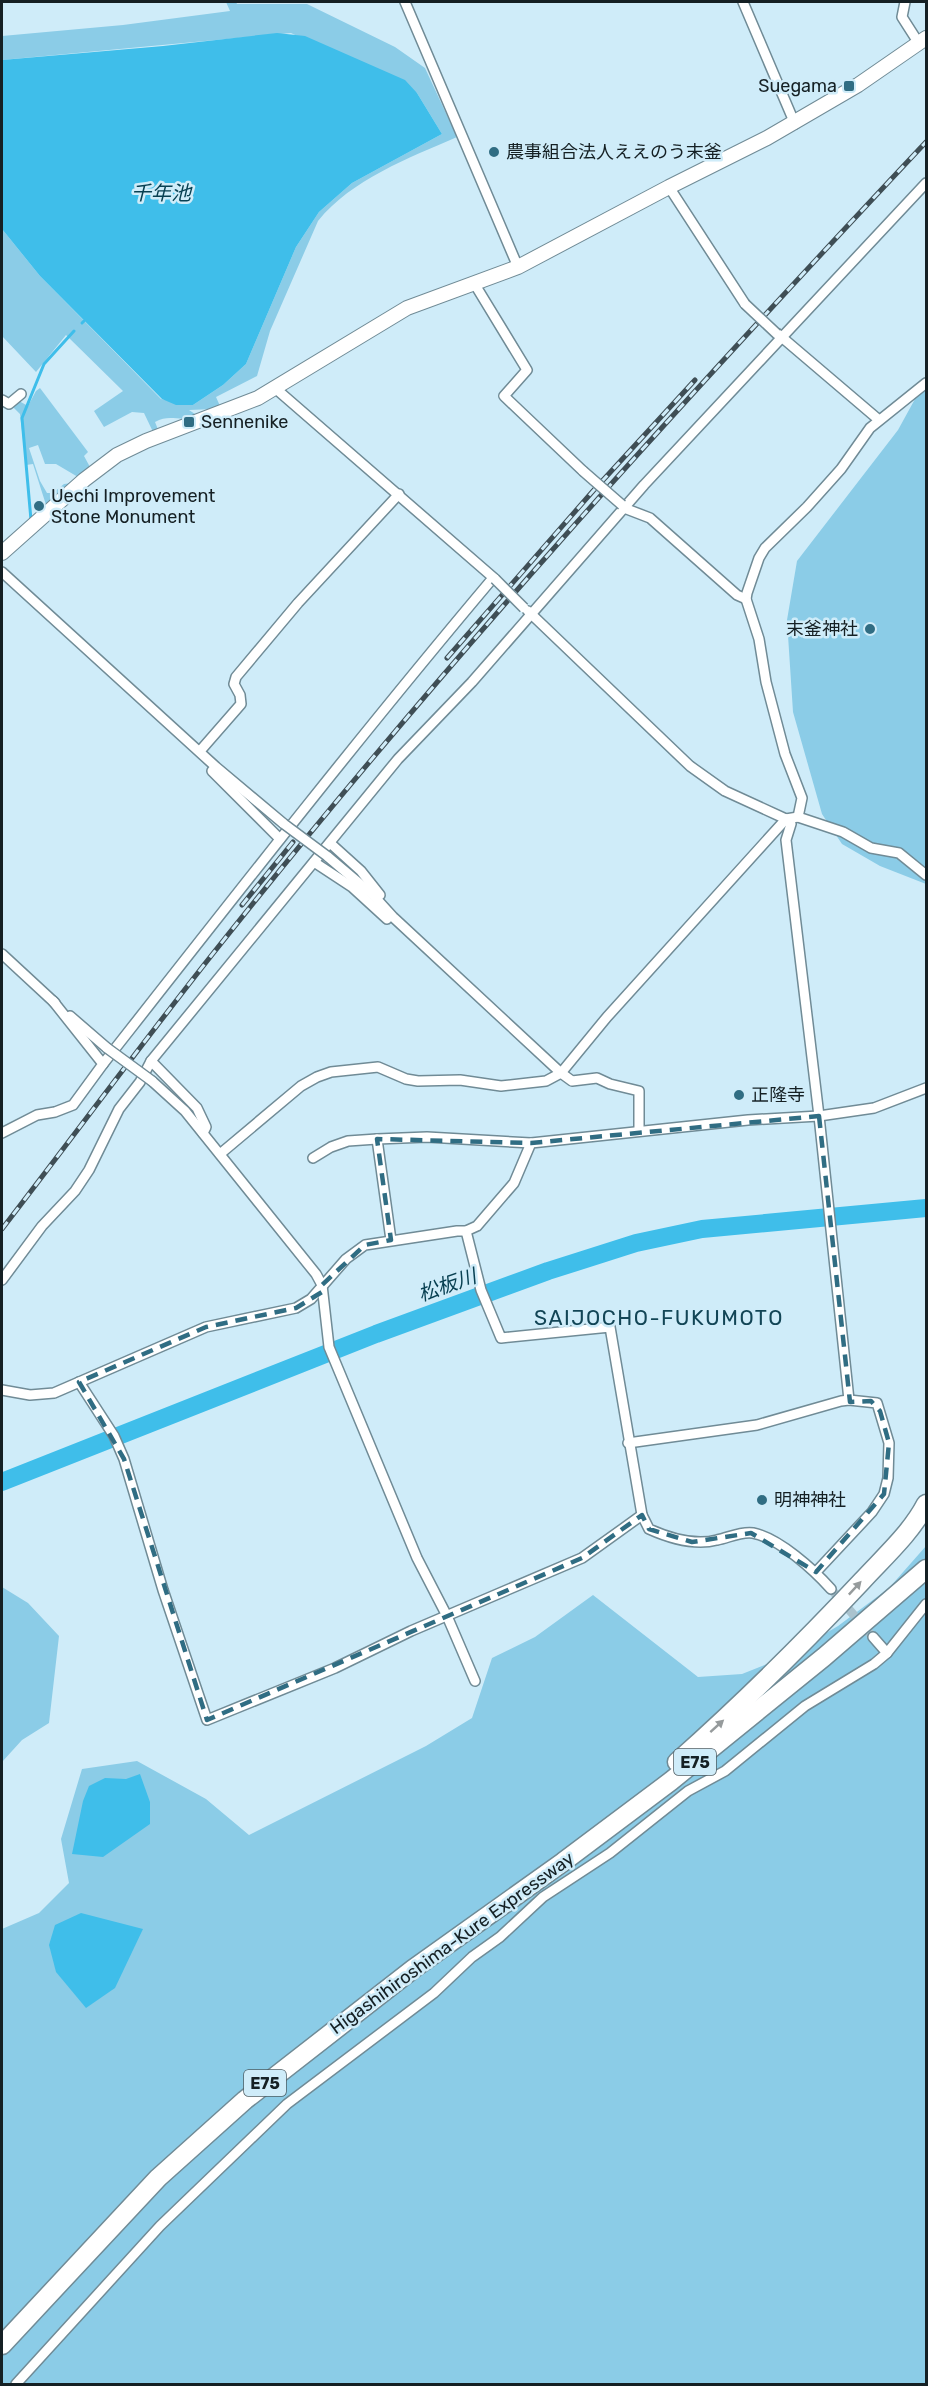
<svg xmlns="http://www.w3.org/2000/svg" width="928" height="2386" font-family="Rubik,'Noto Sans JP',sans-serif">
<rect width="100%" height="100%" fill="#cfecf9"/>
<g fill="#8bcce7">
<path d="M226 2H236L237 4H307L395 47 425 68 457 137C409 158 352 179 318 221L270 331 257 376 216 397 220 406 213 409 189 410 198 416C179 423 171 413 155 422L159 432 154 434 144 413 132 412 104 427 94 411 123 391 66 335 36 372 2 336V270L3 269 2 229 40 276 161 399 193 405 223 385 246 364 296 247 319 212 352 183 442 134 417 93 291 33 2 60V36L123 25 230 11Z"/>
<path d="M926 379V884L880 866 842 844 822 814 793 712 787 620 797 561 898 430Z"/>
<path d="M40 388 88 452 84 456 90 467 78 477 56 464H45L38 445 29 448 40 481 47 493H53L64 484 72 483 47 508 33 464 26 465 20 414 13 407 19 401 28 406 36 391Z"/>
<path d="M926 1546V2384H2V1929L39 1913 69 1883 61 1839 82 1769 137 1761 206 1799 249 1835 426 1746 472 1718 492 1658 535 1637 593 1595 698 1677 742 1674 787 1656 838 1626 889 1588Z"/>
<path d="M2 1587 28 1603 59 1636 49 1723 22 1740 2 1762Z"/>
</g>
<g fill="#3fbeea">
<path d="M277 33 305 36 405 80 417 93 442 134 352 183 319 212 296 247 246 364 223 385 193 405H176L162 399 40 276 2 229V60L163 46Z"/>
<path d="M140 1774 150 1802V1824L103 1857 72 1854 83 1801 89 1786 105 1778 126 1779Z"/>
<path d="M81 1913 143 1929 115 1988 86 2008 56 1972 49 1945 55 1925Z"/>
</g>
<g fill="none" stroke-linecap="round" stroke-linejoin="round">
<g stroke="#3fbeea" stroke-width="3">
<path d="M82 323 84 321"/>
<path d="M31 520 22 418 44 364 74 331"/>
</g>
<path stroke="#3fbeea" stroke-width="18" d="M2 1482 376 1334 548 1271 636 1243 702 1229 926 1208"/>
<path stroke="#aac3ce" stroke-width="9" stroke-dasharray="9 4.5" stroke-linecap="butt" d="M831 1589 873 1637"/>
<defs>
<g id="street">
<path d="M405 2 518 267"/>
<path d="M743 2 795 124"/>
<path d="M905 2 902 17 918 42"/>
<path d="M669 187 745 304"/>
<path d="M474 283 527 370 504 396 583 471"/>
<path d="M778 334 879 420"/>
<path d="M275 388 495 579"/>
<path d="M2 400 9 404 21 394"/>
<path d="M622 505 624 508 650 518 737 595 746 599"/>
<path d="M2 572 216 767 284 824"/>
<path d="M528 611 690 766 725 791 786 819 798 817 843 832 871 848 899 853 926 875"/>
<path d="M200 751 241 704 240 695 234 684 236 677 298 603 399 494"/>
<path d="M215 768 212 771 280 839"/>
<path d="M798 817 802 798 785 754 766 682 759 639 746 599 747 593 759 558 765 548 807 507 841 469 870 428 926 383"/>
<path d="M786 819 791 824 786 840 819 1116 849 1400"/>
<path d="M330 843 361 871 380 895"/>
<path d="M327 856 373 895 393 917 561 1073 572 1081 597 1078 610 1084 639 1091V1131"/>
<path d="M314 862 352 887 387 919"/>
<path d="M2 954 55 1003"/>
<path d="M70 1016 107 1048"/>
<path d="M151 1061 197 1108 206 1127 203 1133"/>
<path d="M103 1064C231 901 359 737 493 578"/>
<path d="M152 1081 185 1111 316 1274 322 1285 329 1347 417 1558 447 1616 475 1681"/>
<path d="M2 1133 37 1115 55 1112 73 1105 103 1064 53 1001"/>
<path d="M377 1139 391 1240"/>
<path d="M220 1154 301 1086 317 1077 331 1072 378 1067 406 1079 418 1081 460 1080 501 1086 546 1081 561 1073 607 1017 786 819"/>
<path d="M313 1158 331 1147 348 1141 377 1139 427 1137 531 1143"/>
<path d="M2 1280 42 1226 75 1191 89 1170 119 1109 140 1082 151 1061 398 759 472 682 644 485 926 183"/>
<path d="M79 1382 114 1436 124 1459 163 1590 207 1720 335 1668 411 1631 582 1558 642 1515 610 1327 501 1338 481 1290 466 1231"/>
<path d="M2 1390 30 1395 54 1393 206 1327 296 1308 311 1299 346 1259 365 1245 457 1231H466L477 1226 514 1183 531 1143 748 1120 819 1116 874 1108 926 1088"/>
<path d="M628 1443 757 1425 841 1401 849 1400 877 1403 889 1443 888 1478 884 1494 872 1512 816 1572"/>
<path d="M642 1515 649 1529C669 1538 694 1546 717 1540 728 1538 741 1531 753 1533 779 1538 814 1570 831 1589"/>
<path d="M873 1637 887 1653"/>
<path d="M16 2384 160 2226 287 2104 434 1993 472 1957 500 1937 543 1897 610 1853 688 1791 725 1771 805 1706 874 1664 887 1653 926 1604"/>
</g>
<path id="secondary" d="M2 553 84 480 117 455 146 441 258 398 407 308 518 267 669 187 767 138 858 85 926 38"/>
<g id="highway">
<path d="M677 1762C741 1705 803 1644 862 1581 884 1557 911 1533 926 1504"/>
<path d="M2 2345 158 2178 245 2100 413 1969 563 1862 671 1781 824 1657 926 1569"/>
</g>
</defs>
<use href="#street" stroke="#708b96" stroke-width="12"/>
<use href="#secondary" stroke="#708b96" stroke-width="16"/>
<use href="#highway" stroke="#708b96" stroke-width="21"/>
<use href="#street" stroke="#fff" stroke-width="9"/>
<use href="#secondary" stroke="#fff" stroke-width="14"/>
<use href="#highway" stroke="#fff" stroke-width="18"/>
<defs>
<g id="rail">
<path d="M447 658 593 491 695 380"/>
<path d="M242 905 293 842"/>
<path d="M2 1229C72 1138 140 1046 211 956 435 673 679 405 926 142"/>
</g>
</defs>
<use href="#rail" stroke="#3f4e55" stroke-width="5"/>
<use href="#rail" stroke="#cfecf9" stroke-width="3" stroke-dasharray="9" stroke-linecap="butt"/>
<defs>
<g id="street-bridge">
<path d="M745 304 777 334"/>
<path d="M583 471 622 505"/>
<path d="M495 579 524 608"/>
<path d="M284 824 327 856"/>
<path d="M107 1048 152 1081"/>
</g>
</defs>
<use href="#street-bridge" stroke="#708b96" stroke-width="12" stroke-linecap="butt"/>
<use href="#street-bridge" stroke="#fff" stroke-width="9"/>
</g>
<defs><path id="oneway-solid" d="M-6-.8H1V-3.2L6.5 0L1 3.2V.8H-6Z" transform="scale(1.5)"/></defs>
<g fill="#969b9c">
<use href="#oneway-solid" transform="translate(855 1588) rotate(-47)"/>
<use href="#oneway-solid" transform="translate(717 1726) rotate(-42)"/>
</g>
<path fill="none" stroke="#306d83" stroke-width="4.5" stroke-dasharray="12 8" stroke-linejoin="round" d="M819 1116 850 1402 871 1401 880 1411 889 1443 884 1494 816 1572 751 1533 692 1542 649 1529 642 1515 582 1558 207 1720 124 1459 79 1382 206 1327 296 1308 322 1292V1285L365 1245 391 1240 377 1139 531 1143Z"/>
<g fill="#306d83" stroke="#cfecf9" stroke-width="2">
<rect x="843" y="80" width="12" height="12" rx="3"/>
<circle cx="494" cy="152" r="6"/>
<rect x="183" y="416" width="12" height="12" rx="3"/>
<circle cx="39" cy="506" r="6"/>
<circle cx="870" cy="629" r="6"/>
<circle cx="739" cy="1095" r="6"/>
<circle cx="762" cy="1500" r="6"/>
</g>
<g text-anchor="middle" stroke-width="5" stroke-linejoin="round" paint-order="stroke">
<g fill="#cfecf9" stroke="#4d5d64" stroke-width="1.5">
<rect x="674" y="1749" width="42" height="26" rx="4.5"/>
<rect x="244" y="2070" width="42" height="26" rx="4.5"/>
</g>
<g font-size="16" font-weight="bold" fill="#152024">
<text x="695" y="1768">E75</text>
<text x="265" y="2089">E75</text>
</g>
<g font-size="18" fill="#152024" stroke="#cfecf9" text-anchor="start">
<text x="837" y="92" text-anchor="end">Suegama</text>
<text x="506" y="158">農事組合法人ええのう末釜</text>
<text x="201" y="428">Sennenike</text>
<text x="51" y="502">Uechi Improvement<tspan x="51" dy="21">Stone Monument</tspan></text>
<text x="858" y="635" text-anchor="end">末釜神社</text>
<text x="751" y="1101">正隆寺</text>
<text x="774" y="1506">明神神社</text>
</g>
<g font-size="18" fill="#152024" stroke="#cfecf9">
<text transform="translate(452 1943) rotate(-36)" y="6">Higashihiroshima-Kure Expressway</text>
</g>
<g font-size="20" font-style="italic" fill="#084052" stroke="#cfecf9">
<text x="161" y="200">千年池</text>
<text transform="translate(447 1285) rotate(-19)" y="7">松板川</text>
</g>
<g font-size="21" letter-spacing="1.5" fill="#124556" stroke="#cfecf9">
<text x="659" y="1325">SAIJOCHO-FUKUMOTO</text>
</g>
</g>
<rect width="928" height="2386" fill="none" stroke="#152024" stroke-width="6"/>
</svg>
